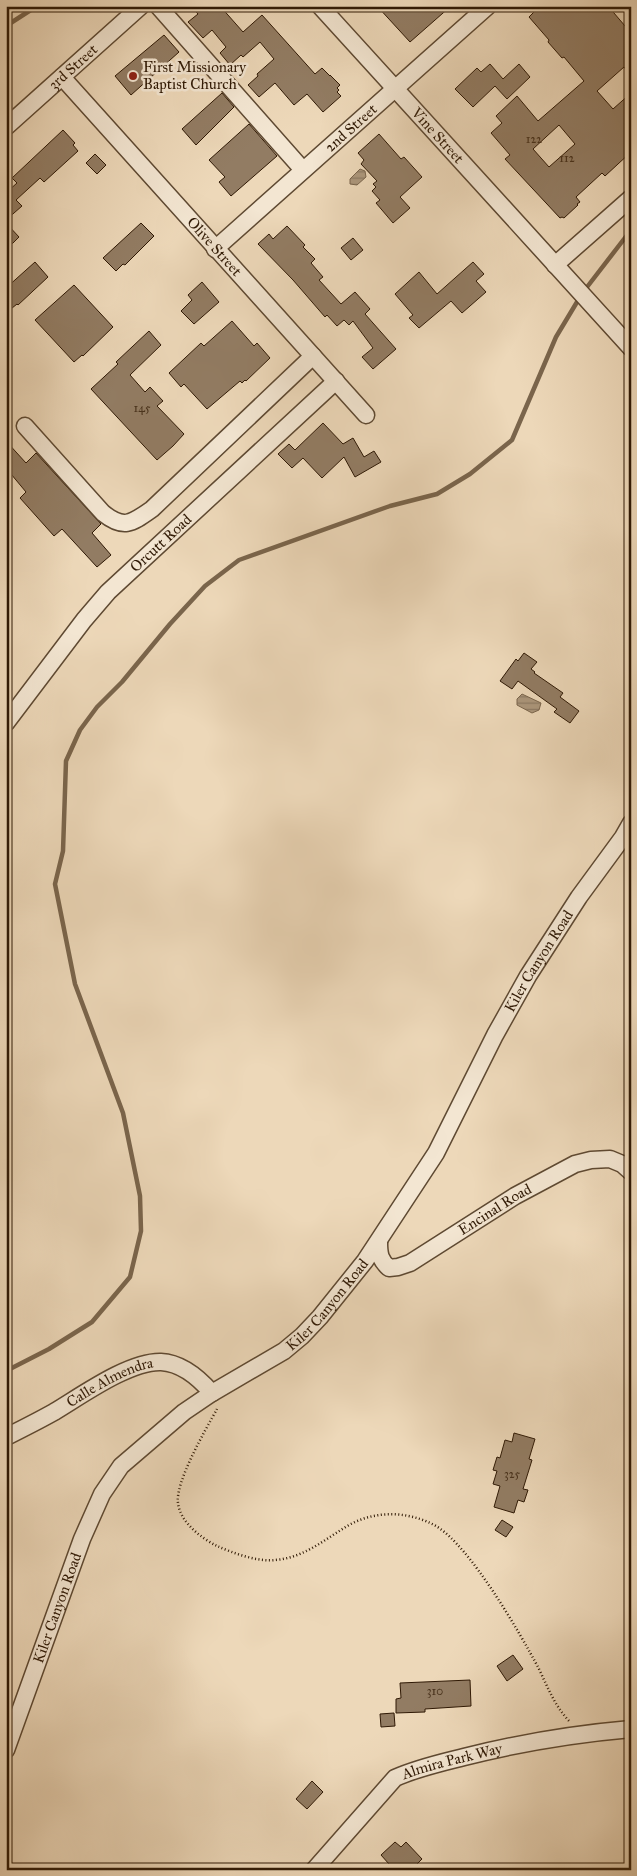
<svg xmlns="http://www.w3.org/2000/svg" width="637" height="1876" font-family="'IM FELL Great Primer',serif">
<defs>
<pattern id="water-rules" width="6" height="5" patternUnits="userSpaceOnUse" patternTransform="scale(1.25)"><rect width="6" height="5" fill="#ac977c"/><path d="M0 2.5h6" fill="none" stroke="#8c7a64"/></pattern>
</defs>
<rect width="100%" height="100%" fill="#edd8b9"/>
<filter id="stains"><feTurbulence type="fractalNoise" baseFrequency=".004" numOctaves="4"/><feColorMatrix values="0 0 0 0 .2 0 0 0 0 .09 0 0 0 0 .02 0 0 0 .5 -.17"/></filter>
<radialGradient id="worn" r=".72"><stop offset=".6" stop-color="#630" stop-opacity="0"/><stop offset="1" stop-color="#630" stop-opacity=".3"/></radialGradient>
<g fill="url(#water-rules)" stroke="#7a654c">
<path d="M360 169 365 171 366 177 357 185 350 184V179Z"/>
<path d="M522 694 541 703 539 710 532 713 517 705V699Z"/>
</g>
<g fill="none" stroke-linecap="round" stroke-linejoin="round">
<g stroke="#7a654c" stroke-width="4.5">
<path d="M6 26 37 6"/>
<path d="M584 291 631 230"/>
<path d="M6 1371 49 1349 92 1322 130 1277 141 1231 140 1196 123 1113 75 984 55 884 63 851 66 761 80 730 97 707 122 682 170 624 205 586 239 560 390 506 437 494 470 474 512 440 556 337 580 297"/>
</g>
</g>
<g fill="#927c63" stroke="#2f1905" fill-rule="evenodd">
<path d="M191 6H220L243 32 262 15 315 74 322 68 330 76V75L340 85 337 88 339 90 337 92 341 96 323 112 307 94 294 105 275 83 259 97 248 85 258 76 257 74 274 59 260 42 243 57 241 55 230 65 220 53 226 47 212 30 203 38 188 22 198 14Z"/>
<path d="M377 6H451L410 42Z"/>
<path d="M531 6H608L631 33V76L624 67 597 91 613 109 631 93V152L605 176 602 173 576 197 580 202 577 204 578 205 564 218 562 217 560 218 505 159 510 155 491 133 502 123 496 116 517 96 538 121 584 81 564 57 562 58 548 42 549 40 529 17 535 11ZM559 125 575 144 549 167 533 149Z"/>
<path d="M164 35 179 52 131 95 115 76Z"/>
<path d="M490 64 503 79 519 64 530 77 507 99 495 86 473 107 455 89 477 68 481 72Z"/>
<path d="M222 93 234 107 196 145 182 129Z"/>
<path d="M249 124 277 156 231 196 219 182 225 177 209 160Z"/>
<path d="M63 130 75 143 73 145 78 151 44 182 40 178 16 200 22 206 6 220V189L8 191 17 183 12 178Z"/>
<path d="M379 134 401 159 404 157 422 177 400 197 410 208 393 223 376 203 380 200 372 191 376 187 373 184 377 181 361 164 364 160 358 153Z"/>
<path d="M95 154 106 165 97 174 86 163Z"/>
<path d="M6 223 19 237 6 250Z"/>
<path d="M141 223 154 236 125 265 123 264 116 271 103 258Z"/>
<path d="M287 226 305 245 303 247 315 259 311 263 323 277 319 280 341 304 355 292 370 309 365 314 396 349 373 369 362 357 373 348 353 321 349 325 344 320 337 326 327 315 325 317 293 280 258 244 269 234 273 239Z"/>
<path d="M353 238 363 250 351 260 341 248Z"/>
<path d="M35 262 48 277 18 305 17 304 6 313V288Z"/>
<path d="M473 262 484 274 476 281 486 292 462 313 451 301 419 328 409 318 413 315 395 294 419 272 437 294Z"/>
<path d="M202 282 219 302 194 324 181 311 192 300 188 295Z"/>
<path d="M74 285 113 327 83 356 82 355 74 362 35 320Z"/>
<path d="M232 321 254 346 257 343 270 358 246 381 245 380 242 383 240 381 207 409 184 384 181 387 169 373 201 343 204 346Z"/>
<path d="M149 331 161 345 130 375 145 392 150 387 163 401 157 406 184 434 173 446 157 460 91 389 118 364 116 362Z"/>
<path d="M323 423 343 444 353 438 364 457 374 451 381 462 355 477 344 457 322 478 303 458 292 468 278 454 289 444 295 450Z"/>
<path d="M6 441 26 463 36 453 101 524 92 533 111 555 97 567 62 529 54 536 20 498 26 492 6 468Z"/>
<path d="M524 653 537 662 531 669 535 672 534 673 563 693 560 697 579 711 570 723 554 712 557 709 518 681 512 689 500 681 516 659 518 661Z"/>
<path d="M514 1433 535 1439 529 1459 532 1460 523 1489 528 1490 524 1502 518 1500 514 1513 494 1507 500 1486 493 1484 497 1471 493 1470 497 1457 500 1458 505 1440 512 1442Z"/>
<path d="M502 1520 513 1527 506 1537 495 1530Z"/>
<path d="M513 1655 523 1669 507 1681 497 1666Z"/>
<path d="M470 1680 471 1706 425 1709V1712L396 1713V1699L401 1698 400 1683Z"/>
<path d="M394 1713 395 1726 381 1727 380 1714Z"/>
<path d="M312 1781 323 1792 307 1809 296 1799Z"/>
<path d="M395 1842 401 1847 406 1842 422 1859 411 1870H383L389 1864 381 1855Z"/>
</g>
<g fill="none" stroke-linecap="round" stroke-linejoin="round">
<defs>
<g id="minor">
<path d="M158 6 303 170"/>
<path id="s1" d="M320 6 631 348"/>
<path id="s2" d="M62 77 366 415"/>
<path id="s3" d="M6 127 141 6"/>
<path id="s4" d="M215 249 488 6"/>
<path d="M555 265 631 198"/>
<path d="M25 426 103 513C124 530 132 523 152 509L313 356"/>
<path id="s5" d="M6 723 84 620 108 592 336 381"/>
<path id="s6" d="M379 1242C379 1254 380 1260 389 1268L398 1267 410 1263 515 1196 575 1164 591 1160 610 1159 622 1164 631 1172"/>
<path id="s7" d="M6 1437C22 1429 38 1421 54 1412 81 1396 129 1361 161 1362 182 1363 199 1378 212 1393"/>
<path id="s8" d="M6 1750 82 1539 102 1494 121 1466 184 1412 212 1393 284 1351 302 1336 320 1317 365 1261 436 1153 495 1035 528 976 579 897 623 837 631 823"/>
<path id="s9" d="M314 1870 395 1778C417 1768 440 1763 464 1757 519 1743 574 1734 631 1729"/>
</g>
</defs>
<use href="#minor" stroke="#5e4932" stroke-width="19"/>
<path stroke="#2f1905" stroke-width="2.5" stroke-dasharray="1 2.5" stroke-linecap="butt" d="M217 1409C206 1429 175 1482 178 1503 180 1522 201 1538 217 1546 233 1553 257 1562 275 1560 304 1558 325 1539 349 1525 376 1510 409 1511 436 1526 470 1546 520 1633 539 1669 548 1688 555 1706 569 1721"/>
<use href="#minor" stroke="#f3e6d2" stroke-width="16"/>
</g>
<circle fill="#8f2418" stroke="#f3e6d2" stroke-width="2" cx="133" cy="76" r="5"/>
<g text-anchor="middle" stroke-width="5" stroke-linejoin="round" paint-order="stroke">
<g font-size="12" fill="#48321c">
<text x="534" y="143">122</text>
<text x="567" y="162">112</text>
<text x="142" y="412">145</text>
<text x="512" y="1478">325</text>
<text x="435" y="1695">310</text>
</g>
<g font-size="15" fill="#2f1905" stroke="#f3e6d2">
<text dy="5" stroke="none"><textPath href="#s3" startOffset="90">3rd Street</textPath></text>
<text dy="5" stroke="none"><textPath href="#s4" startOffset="182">2nd Street</textPath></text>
<text dy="5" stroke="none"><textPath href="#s1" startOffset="175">Vine Street</textPath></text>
<text dy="5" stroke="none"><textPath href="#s2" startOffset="228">Olive Street</textPath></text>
<text dy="5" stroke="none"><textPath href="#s5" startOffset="238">Orcutt Road</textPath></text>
<text dy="5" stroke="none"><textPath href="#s8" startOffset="976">Kiler Canyon Road</textPath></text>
<text dy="5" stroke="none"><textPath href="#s6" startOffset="151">Encinal Road</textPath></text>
<text dy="5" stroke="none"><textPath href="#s8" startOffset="571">Kiler Canyon Road</textPath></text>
<text dy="5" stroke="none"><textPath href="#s7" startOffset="118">Calle Almendra</textPath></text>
<text dy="5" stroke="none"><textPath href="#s8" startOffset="151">Kiler Canyon Road</textPath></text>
<text dy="5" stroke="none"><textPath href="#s9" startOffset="182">Almira Park Way</textPath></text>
</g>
<g font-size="15" fill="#2f1905" stroke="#f3e6d2" text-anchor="start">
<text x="143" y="72">First Missionary<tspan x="143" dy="17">Baptist Church</tspan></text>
</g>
</g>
<rect width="637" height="1876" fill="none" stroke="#edd8b9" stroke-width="25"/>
<rect x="8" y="8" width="622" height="1861" fill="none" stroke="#2f1905" stroke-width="2.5"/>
<rect x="12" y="12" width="612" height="1851" fill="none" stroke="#2f1905"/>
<rect width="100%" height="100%" filter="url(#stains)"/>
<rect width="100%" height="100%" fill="url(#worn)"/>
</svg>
